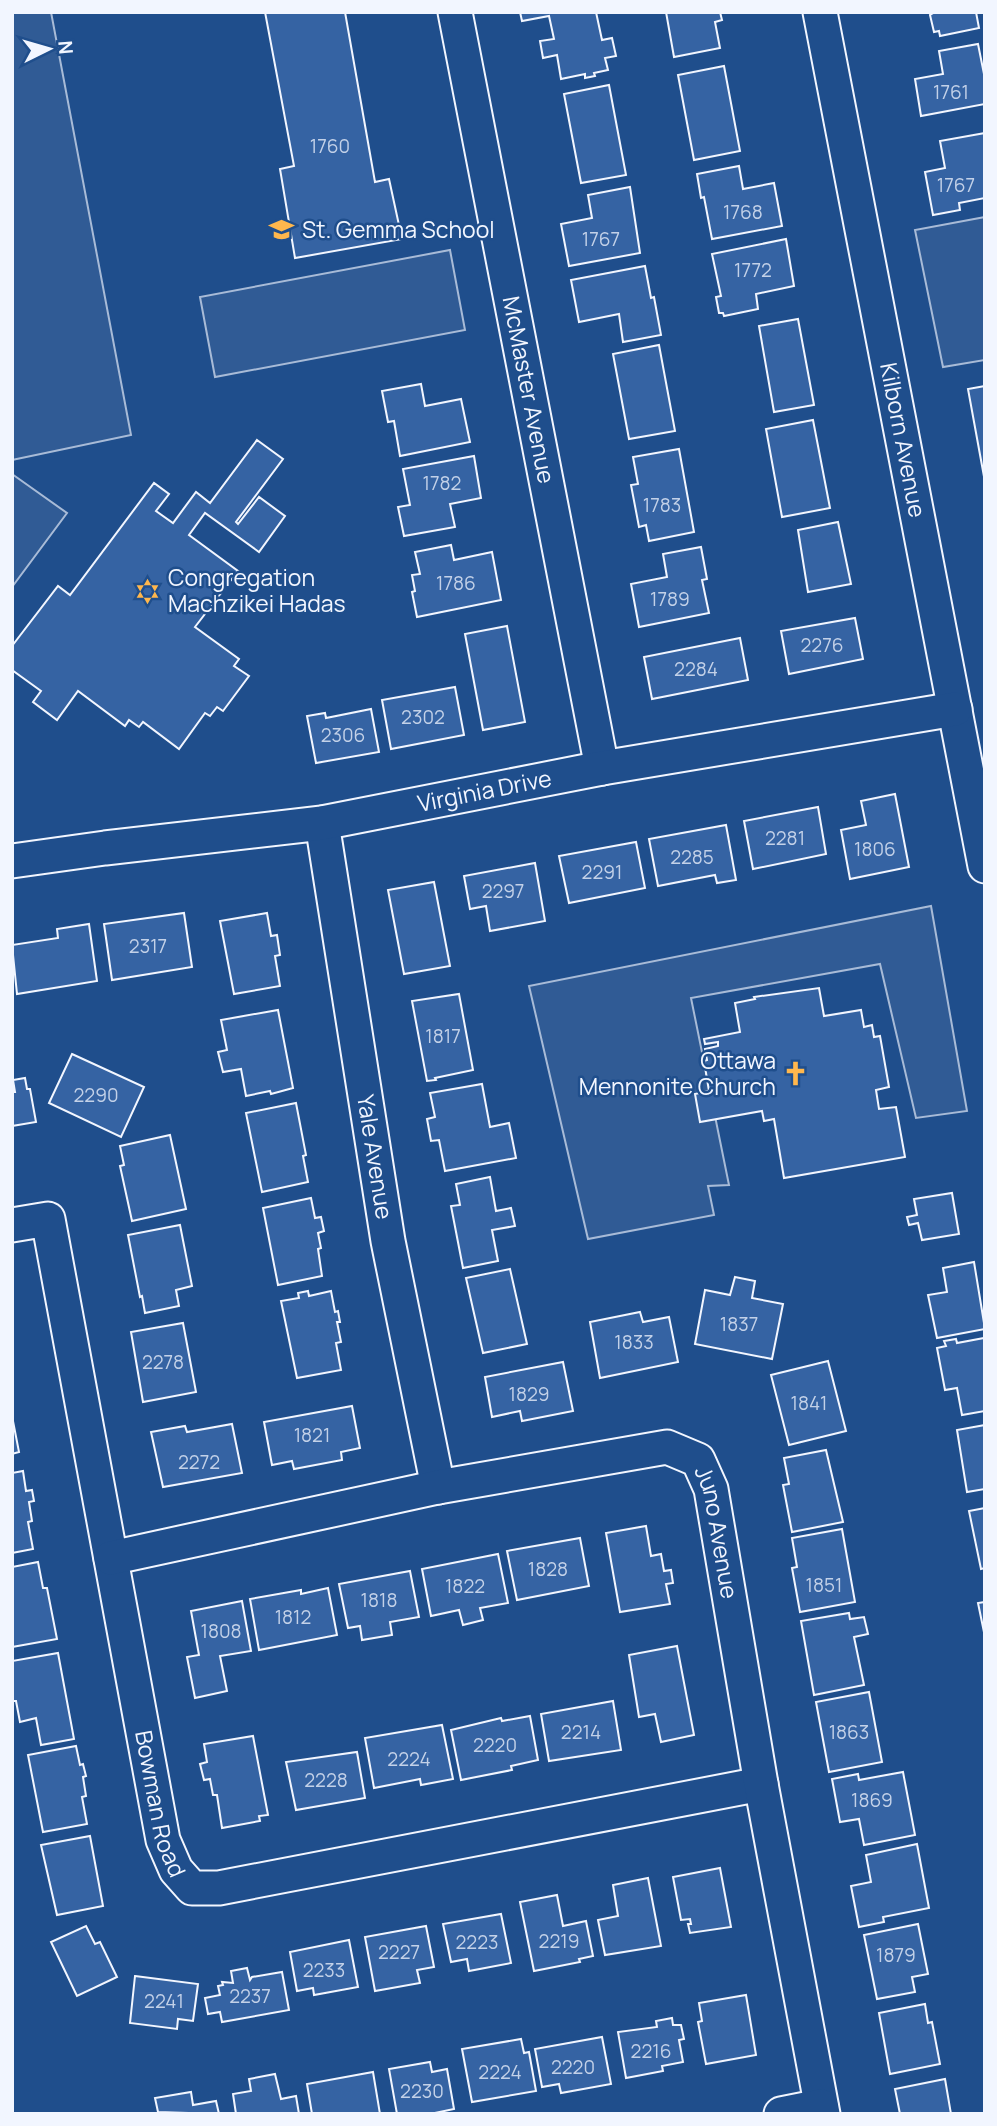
<svg xmlns="http://www.w3.org/2000/svg" width="997" height="2126" font-family="Manrope,sans-serif">
<rect width="100%" height="100%" fill="#1f4e8c"/>
<g fill="#305b95" stroke="#a8bbd7" stroke-width="2">
<path d="M12 12H51L131 435 12 460Z"/>
<path d="M985 217V360L943 367 915 230Z"/>
<path d="M450 250 465 330 215 377 200 297Z"/>
<path d="M12 474 67 513 12 587Z"/>
<path d="M931 906 967 1111 916 1118 880 964 691 998 729 1185 708 1186 714 1215 588 1239 529 986Z"/>
</g>
<g fill="#3563a3" stroke="#f2f6ff" stroke-width="2">
<path d="M265 12H345L375 182 389 179 402 239 295 258 280 169 294 166Z"/>
<path d="M520 12H596L602 40 612 38 616 56 605 58 608 70 594 73 595 76 585 78V74L561 79 557 55 543 58 540 41 554 39 549 16 522 21Z"/>
<path d="M666 12H720L722 20 715 22 720 48 674 57Z"/>
<path d="M935 12H976L979 28 940 36 939 31 934 32 930 15Z"/>
<path d="M978 44 985 79V104L921 116 915 79 943 74 939 51Z"/>
<path d="M724 66 740 151 694 160 678 75Z"/>
<path d="M609 85 626 175 581 183 564 94Z"/>
<path d="M985 133V198L959 203 960 210 933 215 925 172 945 168 940 141Z"/>
<path d="M739 166 743 189 774 183 782 226 712 239 704 197 701 198 697 174Z"/>
<path d="M630 187 640 253 569 266 561 224 592 218 588 195Z"/>
<path d="M786 239 794 286 756 294 758 309 724 316 723 313H719L716 297 721 296 712 254Z"/>
<path d="M645 266 651 298 654 297 661 335 623 342 619 314 579 322 571 280Z"/>
<path d="M798 319 814 405 774 412 759 326Z"/>
<path d="M659 345 675 431 629 439 613 354Z"/>
<path d="M421 384 425 406 461 399 470 442 400 456 394 421 388 422 382 391Z"/>
<path d="M985 386V482L968 389Z"/>
<path d="M813 420 830 508 782 517 766 429Z"/>
<path d="M257 440 283 459 236 522 238 524 259 497 285 516 259 552 205 513 189 535 238 571 195 627 239 659 234 666 249 676 223 711 217 707 210 716 205 713 179 749 143 722 139 727 129 720 125 726 78 691 57 720 33 702 41 691 12 670V646L58 586 70 595 154 483 169 494 156 511 173 523 196 492 210 503Z"/>
<path d="M679 449 694 532 649 541 646 525 639 527 631 485 638 484 633 457Z"/>
<path d="M474 456 481 498 450 504 455 527 404 536 398 507 410 505 403 469Z"/>
<path d="M838 522 851 584 808 592 798 530Z"/>
<path d="M451 545 454 560 492 552 501 600 417 617 412 592 415 591 412 575 420 574 415 552Z"/>
<path d="M701 547 707 579 702 580 709 613 639 627 631 584 667 577 663 554Z"/>
<path d="M855 618 863 659 789 674 781 631Z"/>
<path d="M507 626 525 722 483 730 465 634Z"/>
<path d="M740 638 748 680 652 699 644 657Z"/>
<path d="M455 687 464 735 391 749 382 700Z"/>
<path d="M371 709 379 752 316 763 307 716 325 713 326 718Z"/>
<path d="M895 794 909 867 850 879 841 830 866 825 861 801Z"/>
<path d="M818 807 826 854 753 869 744 821Z"/>
<path d="M726 825 736 880 717 883 715 875 658 886 649 839Z"/>
<path d="M636 842 645 888 569 903 559 856Z"/>
<path d="M535 863 545 921 490 931 486 906 470 909 464 876Z"/>
<path d="M434 882 450 966 404 974 388 890Z"/>
<path d="M184 913 192 967 112 980 104 924Z"/>
<path d="M267 913 271 936 277 935 280 955 275 956 280 986 234 994 220 921Z"/>
<path d="M89 924 97 981 17 994 12 945 58 938 57 929Z"/>
<path d="M819 988 824 1016 861 1010 864 1027 872 1025 874 1037 880 1036 889 1087 876 1090 879 1109 896 1107 905 1157 784 1178 774 1119 764 1121 762 1111 700 1122 695 1094 709 1091 704 1061 707 1060 705 1049 718 1046V1042L705 1044 704 1039 740 1032 735 1003 755 999 754 997Z"/>
<path d="M459 994 473 1070 435 1078 436 1080 427 1081 412 1001Z"/>
<path d="M278 1010 293 1088 271 1094 270 1091 246 1096 241 1069 223 1072 218 1052 227 1050 221 1020Z"/>
<path d="M72 1054 144 1087 121 1137 49 1103Z"/>
<path d="M25 1078 27 1089H30L36 1122 12 1126V1092H15L13 1080Z"/>
<path d="M482 1084 490 1127 509 1123 516 1158 445 1171 439 1140 431 1141 427 1119 435 1117 430 1093Z"/>
<path d="M296 1103 306 1155 303 1156 308 1182 262 1192 246 1113Z"/>
<path d="M170 1135 186 1209 132 1221 120 1166 124 1165 120 1146Z"/>
<path d="M490 1177 496 1211 511 1208 515 1226 492 1230 498 1261 463 1268 451 1206 460 1205 456 1184Z"/>
<path d="M952 1193 959 1234 922 1240 918 1223 909 1225 907 1217 917 1215 914 1199Z"/>
<path d="M311 1198 315 1218 321 1217 324 1231 318 1233 321 1248 318 1249 322 1276 278 1285 263 1208Z"/>
<path d="M180 1225 192 1286 176 1290 179 1306 145 1313 142 1296 140 1297 128 1235Z"/>
<path d="M974 1262 985 1329 937 1338 928 1295 947 1292 943 1268Z"/>
<path d="M510 1269 527 1344 483 1353 466 1278Z"/>
<path d="M735 1277 755 1281 752 1298 783 1304 772 1359 695 1344 705 1290 730 1295Z"/>
<path d="M308 1291 309 1296 331 1291 335 1312 338 1311 340 1322H337L341 1342 336 1343 341 1370 297 1378 281 1301 299 1298 298 1293Z"/>
<path d="M640 1312 643 1322 669 1317 678 1362 600 1378 590 1322Z"/>
<path d="M183 1323 196 1392 143 1402 131 1332Z"/>
<path d="M984 1338 985 1411 962 1415 957 1388 945 1390 937 1348 946 1346 944 1341 956 1339 957 1343Z"/>
<path d="M828 1361 846 1431 789 1445 771 1375Z"/>
<path d="M563 1362 573 1411 522 1421 520 1411 492 1417 485 1377Z"/>
<path d="M352 1406 360 1448 341 1452 342 1460 294 1469 292 1461 272 1465 264 1422Z"/>
<path d="M12 1416 19 1452 12 1454Z"/>
<path d="M232 1424 242 1473 163 1487 151 1432 185 1426 187 1432Z"/>
<path d="M985 1425V1489L967 1492 957 1430Z"/>
<path d="M826 1450 843 1522 792 1532 783 1485 789 1484 784 1458Z"/>
<path d="M23 1471 26 1491 32 1490 34 1501 29 1502 32 1521 28 1522 33 1549 12 1553V1473Z"/>
<path d="M985 1508V1568L981 1569 969 1511Z"/>
<path d="M646 1526 651 1556 661 1554 664 1571 671 1570 673 1583 666 1584 670 1604 620 1612 606 1533Z"/>
<path d="M842 1529 855 1602 800 1612 792 1568 797 1567 792 1538Z"/>
<path d="M580 1538 589 1586 517 1600 507 1551Z"/>
<path d="M498 1554 508 1603 480 1608 483 1620 463 1625 459 1610 431 1616 422 1569Z"/>
<path d="M38 1562 43 1588H47L57 1639 12 1647V1567Z"/>
<path d="M410 1571 419 1617 390 1622 392 1635 362 1640 360 1626 348 1628 339 1584Z"/>
<path d="M328 1588 337 1635 259 1650 250 1599 301 1590V1594Z"/>
<path d="M242 1601 251 1651 220 1656 227 1691 195 1698 187 1657 199 1655 191 1611Z"/>
<path d="M985 1602V1637L978 1603Z"/>
<path d="M849 1613 850 1619 864 1617 868 1634 854 1637 864 1685 814 1695 801 1621Z"/>
<path d="M677 1646 694 1735 661 1742 655 1714 639 1717 629 1655Z"/>
<path d="M58 1653 74 1739 41 1745 36 1718 20 1722 16 1701H12V1661Z"/>
<path d="M869 1692 882 1762 829 1772 816 1702Z"/>
<path d="M613 1701 621 1750 549 1761 541 1714Z"/>
<path d="M530 1716 538 1760 511 1766 512 1770 461 1780 451 1730 501 1718 502 1721Z"/>
<path d="M442 1725 453 1779 421 1785 420 1779 374 1788 365 1738Z"/>
<path d="M253 1736 268 1815 259 1816 260 1821 222 1828 217 1795H213L210 1779 204 1780 200 1764 207 1762 204 1744Z"/>
<path d="M76 1746 80 1765 83 1764 86 1776 83 1777 86 1796 82 1797 87 1824 43 1832 28 1755Z"/>
<path d="M357 1752 365 1798 296 1810 286 1762Z"/>
<path d="M903 1772 915 1835 864 1845 859 1819 840 1822 832 1779 858 1774 859 1780Z"/>
<path d="M90 1836 103 1906 57 1915 41 1845Z"/>
<path d="M917 1844 929 1908 883 1917 884 1922 859 1927 851 1886 871 1882 866 1855Z"/>
<path d="M720 1868 731 1927 690 1933 688 1924H691L690 1919 681 1920 673 1877Z"/>
<path d="M648 1878 661 1946 605 1955 598 1920 618 1916 613 1885Z"/>
<path d="M557 1895 563 1926 586 1921 593 1956 579 1959 580 1962 534 1971 520 1902Z"/>
<path d="M501 1914 511 1963 469 1971 467 1959 451 1962 443 1924Z"/>
<path d="M918 1924 928 1974 912 1977 915 1992 877 1999 864 1935Z"/>
<path d="M86 1926 95 1944 100 1942 117 1977 77 1996 51 1942Z"/>
<path d="M426 1926 434 1967 417 1970 420 1983 375 1991 365 1937Z"/>
<path d="M349 1940 358 1987 314 1995 313 1988 297 1991 290 1952Z"/>
<path d="M247 1968 250 1980 252 1977 282 1972 289 2010 222 2022 220 2012 208 2014 205 1998 220 1995 218 1986 223 1985 222 1982 233 1983 231 1971Z"/>
<path d="M135 1976 198 1984 193 2021 178 2019 177 2029 130 2023Z"/>
<path d="M746 1995 756 2055 706 2064 698 2022 702 2021 699 2003Z"/>
<path d="M925 2004 928 2023 932 2022 940 2064 890 2074 879 2013Z"/>
<path d="M672 2018 673 2025H681L684 2039 679 2040 683 2062 662 2066 663 2071 626 2078 618 2032 657 2027 656 2021Z"/>
<path d="M602 2037 611 2084 561 2093 559 2084 542 2087 535 2049Z"/>
<path d="M521 2039 524 2053 529 2052 536 2091 472 2102 462 2049Z"/>
<path d="M430 2062 432 2072 447 2069 454 2109 430 2114H397L389 2069Z"/>
<path d="M373 2072 380 2114H312L307 2084Z"/>
<path d="M275 2074 281 2099 296 2096 299 2114H236L233 2094 251 2091 249 2079Z"/>
<path d="M945 2079 951 2114H900L895 2089Z"/>
<path d="M191 2092 193 2105 216 2101 219 2114 158 2112 155 2098Z"/>
</g>
<g fill="none" stroke-linecap="round" stroke-linejoin="round">
<defs>
<g id="minor">
<path id="s1" d="M455 12 602 768"/>
<path id="s2" d="M820 12 985 866"/>
<path id="s3" d="M322 823 388 1241 438 1487"/>
<path id="s4" d="M12 861 105 848 322 823 602 768 955 709"/>
<path id="s5" d="M12 1225 48 1219 163 1840 176 1870 192 1888H219L761 1784"/>
<path id="s6" d="M111 1558 438 1487 667 1447 698 1460 711 1489 761 1784 823 2114"/>
<path d="M781 2114 821 2106"/>
</g>
</defs>
<use href="#minor" stroke="#f2f6ff" stroke-width="37"/>
<use href="#minor" stroke="#1f4e8c" stroke-width="33"/>
</g>
<defs>
<symbol id="school-bare" viewBox="-9 -9 18 18"><path d="M0-5L7-2L0 1L-7-2ZM-4 1L0 2.5L4 1V4Q0 6-4 4Z" fill="#ffb74d" stroke="#1f4e8c" stroke-width="2.5" paint-order="stroke"/></symbol>
<symbol id="synagogue-bare" viewBox="-9 -9 18 18"><path d="M0-6.5L5.6 3.2H-5.6ZM0 6.5L5.6-3.2H-5.6Z" fill="#ffb74d" stroke="#1f4e8c" stroke-width="2.5" paint-order="stroke"/></symbol>
<symbol id="church-bare" viewBox="-9 -9 18 18"><path d="M-1.2-6h2.4v3.5h3.3v2.4h-3.3V6h-2.4V-.1h-3.3v-2.4h3.3Z" fill="#ffb74d" stroke="#1f4e8c" stroke-width="2.5" paint-order="stroke"/></symbol>
</defs>
<g fill-rule="evenodd">
<use href="#school-bare" x="264" y="212" width="35" height="35"/>
<use href="#synagogue-bare" x="130" y="574" width="35" height="35"/>
<use href="#church-bare" x="778" y="1056" width="35" height="35"/>
</g>
<g text-anchor="middle" stroke-width="5" stroke-linejoin="round" paint-order="stroke">
<g font-size="19" fill="#c3d1e8">
<text x="951" y="99">1761</text>
<text x="330" y="153">1760</text>
<text x="956" y="192">1767</text>
<text x="743" y="219">1768</text>
<text x="601" y="246">1767</text>
<text x="753" y="277">1772</text>
<text x="442" y="490">1782</text>
<text x="662" y="512">1783</text>
<text x="456" y="590">1786</text>
<text x="670" y="606">1789</text>
<text x="822" y="652">2276</text>
<text x="696" y="676">2284</text>
<text x="423" y="724">2302</text>
<text x="343" y="742">2306</text>
<text x="785" y="845">2281</text>
<text x="875" y="856">1806</text>
<text x="692" y="864">2285</text>
<text x="602" y="879">2291</text>
<text x="503" y="898">2297</text>
<text x="148" y="953">2317</text>
<text x="443" y="1043">1817</text>
<text x="96" y="1102">2290</text>
<text x="739" y="1331">1837</text>
<text x="634" y="1349">1833</text>
<text x="163" y="1369">2278</text>
<text x="529" y="1401">1829</text>
<text x="809" y="1410">1841</text>
<text x="312" y="1442">1821</text>
<text x="199" y="1469">2272</text>
<text x="548" y="1576">1828</text>
<text x="824" y="1592">1851</text>
<text x="465" y="1593">1822</text>
<text x="379" y="1607">1818</text>
<text x="293" y="1624">1812</text>
<text x="221" y="1638">1808</text>
<text x="581" y="1739">2214</text>
<text x="849" y="1739">1863</text>
<text x="495" y="1752">2220</text>
<text x="409" y="1766">2224</text>
<text x="326" y="1787">2228</text>
<text x="872" y="1807">1869</text>
<text x="559" y="1948">2219</text>
<text x="477" y="1949">2223</text>
<text x="399" y="1959">2227</text>
<text x="896" y="1962">1879</text>
<text x="324" y="1977">2233</text>
<text x="250" y="2003">2237</text>
<text x="164" y="2008">2241</text>
<text x="651" y="2058">2216</text>
<text x="573" y="2074">2220</text>
<text x="500" y="2079">2224</text>
<text x="422" y="2098">2230</text>
</g>
<g font-size="23" fill="#f2f6ff" stroke="#1f4e8c" text-anchor="start">
<text x="302" y="238">St. Gemma School</text>
<text x="168" y="586">Congregation<tspan x="168" dy="26">Machzikei Hadas</tspan></text>
<text x="776" y="1069" text-anchor="end">Ottawa<tspan x="776" dy="26">Mennonite Church</tspan></text>
</g>
<g font-size="23" fill="#f2f6ff" stroke="#1f4e8c">
<text dy="8" stroke="none"><textPath href="#s1" startOffset="385">McMaster Avenue</textPath></text>
<text dy="8" stroke="none"><textPath href="#s2" startOffset="436">Kilborn Avenue</textPath></text>
<text dy="8" stroke="none"><textPath href="#s4" startOffset="478">Virginia Drive</textPath></text>
<text dy="8" stroke="none"><textPath href="#s3" startOffset="338">Yale Avenue</textPath></text>
<text dy="8" stroke="none"><textPath href="#s6" startOffset="676">Juno Avenue</textPath></text>
<text dy="8" stroke="none"><textPath href="#s5" startOffset="632">Bowman Road</textPath></text>
</g>
</g>
<rect width="997" height="2126" fill="none" stroke="#f2f6ff" stroke-width="28"/>
<g transform="translate(49 49) rotate(85)" stroke="#1f4e8c" stroke-width="5" paint-order="stroke">
<path d="M0-5L12 26L0 18L-12 26Z" fill="#f2f6ff"/>
<text y="-10" font-size="19" font-weight="bold" text-anchor="middle" fill="#f2f6ff">N</text>
</g>
</svg>
